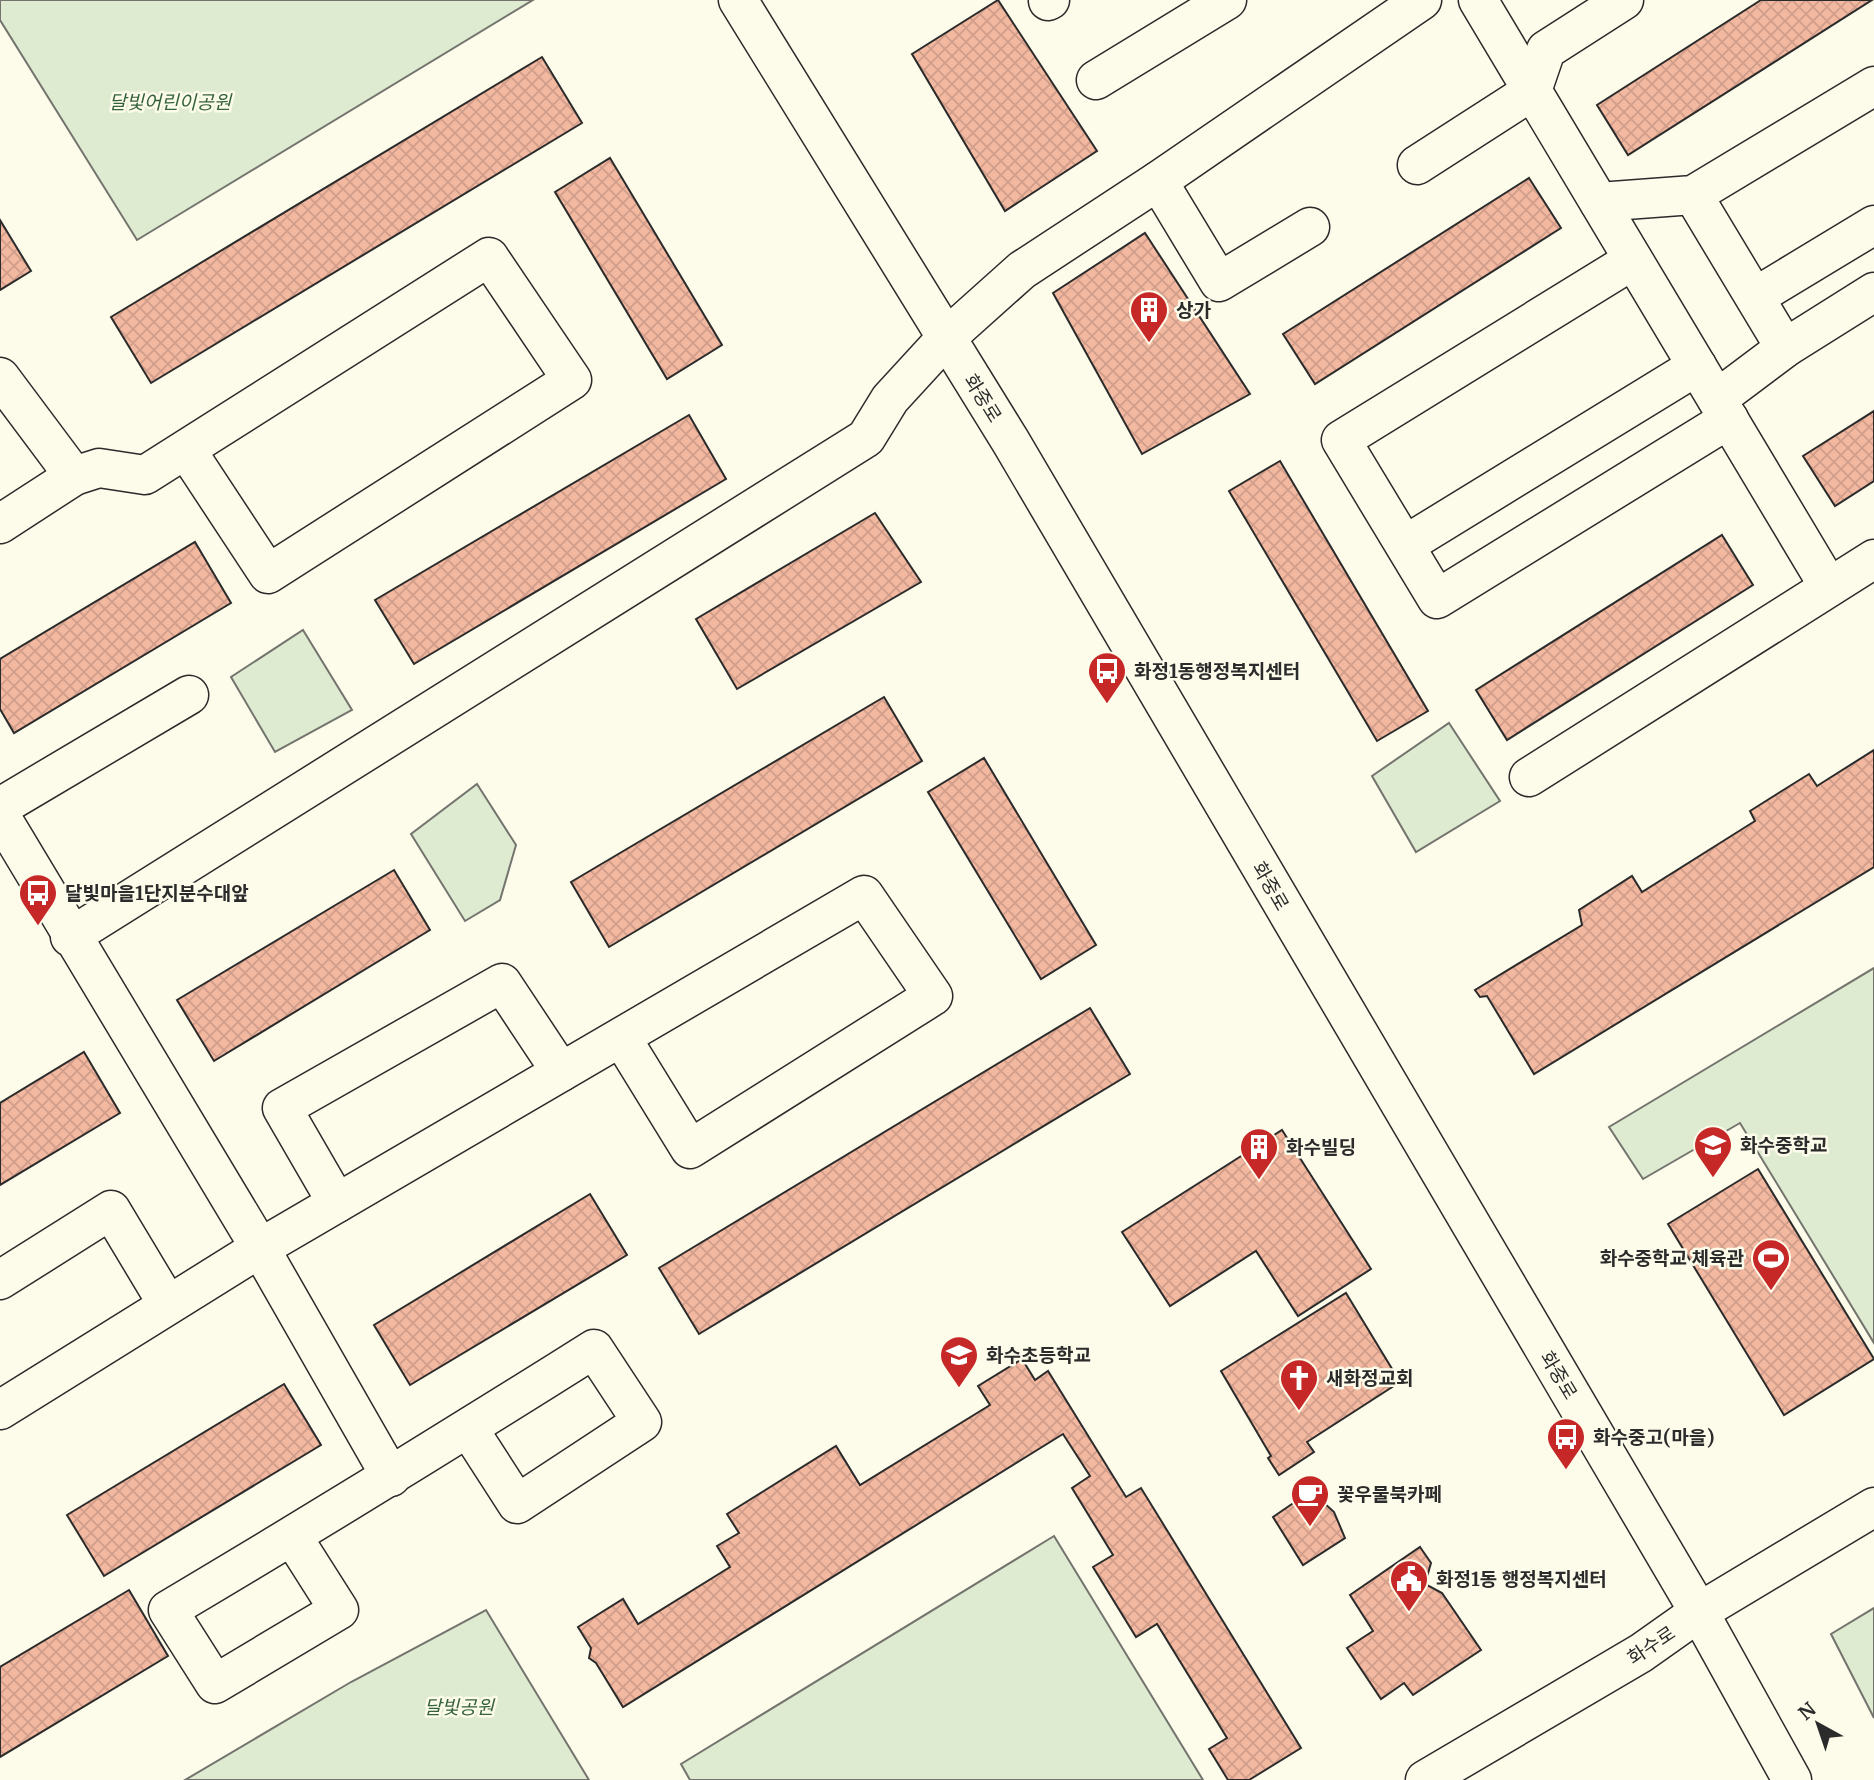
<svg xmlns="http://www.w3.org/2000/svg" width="1874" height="1780" font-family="Merriweather,'Noto Sans KR',serif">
<defs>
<pattern id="building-cross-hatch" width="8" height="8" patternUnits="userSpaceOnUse" patternTransform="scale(1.75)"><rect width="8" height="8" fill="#f2b8a0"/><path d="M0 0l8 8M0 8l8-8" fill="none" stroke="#d09e8a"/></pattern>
</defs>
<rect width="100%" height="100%" fill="#fdfbea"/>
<g fill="#deebd1" stroke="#74746e" stroke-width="2">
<path d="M0 0H533L137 240 0 20Z"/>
<path d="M303 630 352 710 275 752 231 677Z"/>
<path d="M1449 723 1500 801 1416 852 1372 776Z"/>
<path d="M477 784 516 845 500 900 465 921 411 834Z"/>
<path d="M1874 968V1343L1740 1123 1643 1179 1609 1127Z"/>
<path d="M1054 1536 1203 1780H690L681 1764Z"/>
<path d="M1874 1608V1718L1831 1634Z"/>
<path d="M486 1610 589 1780H185L351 1682Z"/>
</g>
<g fill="url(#building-cross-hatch)" stroke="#2b2b2b" stroke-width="2">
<path d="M998 0 1097 151 1005 211 912 54Z"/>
<path d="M1761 0H1872L1628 155 1597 105Z"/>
<path d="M542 57 582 123 151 383 111 317Z"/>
<path d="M610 158 722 345 667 379 555 192Z"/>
<path d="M1529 178 1561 228 1315 384 1283 334Z"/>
<path d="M0 220 31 271 0 290Z"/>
<path d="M1145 233 1250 394 1142 454 1053 293Z"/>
<path d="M1874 411V481L1835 506 1803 456Z"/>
<path d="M689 415 726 479 414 664 375 600Z"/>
<path d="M1280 461 1428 711 1377 741 1229 491Z"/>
<path d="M875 513 921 582 737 689 696 619Z"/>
<path d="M1722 535 1753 585 1507 740 1476 690Z"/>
<path d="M195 542 231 603 14 733 0 709V659Z"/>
<path d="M884 697 922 761 609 947 571 882Z"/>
<path d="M1874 750V867L1534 1074 1487 996 1480 997 1475 990 1582 925 1579 910 1632 876 1642 892 1755 821 1750 811 1809 774 1817 786Z"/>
<path d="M984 758 1096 945 1041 979 928 792Z"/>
<path d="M394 870 430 930 214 1061 177 1000Z"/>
<path d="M1090 1008 1130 1074 699 1334 659 1268Z"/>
<path d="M84 1052 120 1113 0 1185V1103Z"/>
<path d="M1282 1130 1371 1269 1298 1316 1256 1251 1170 1306 1122 1232Z"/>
<path d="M1758 1169 1874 1359 1784 1415 1668 1224Z"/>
<path d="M590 1194 627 1255 410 1385 374 1325Z"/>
<path d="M1346 1293 1400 1382 1307 1442 1314 1452 1279 1475 1268 1458 1271 1456 1221 1371Z"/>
<path d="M1022 1359 1035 1380 1048 1371 1126 1497 1141 1488 1301 1748 1249 1780H1228L1209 1749 1227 1738 1157 1624 1136 1637 1093 1567 1113 1555 1072 1488 1090 1476 1063 1434 623 1707 596 1663 589 1658 591 1648 578 1627 623 1599 638 1624 730 1567 717 1546 739 1533 727 1514 836 1446 860 1485 990 1405 978 1386Z"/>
<path d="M284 1384 321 1445 104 1576 67 1515Z"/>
<path d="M1311 1491 1334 1512 1345 1538 1303 1565 1273 1517Z"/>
<path d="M1420 1547 1431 1563 1425 1584 1442 1593 1481 1650 1413 1695 1404 1683 1381 1699 1347 1648 1373 1631 1350 1595Z"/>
<path d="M129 1590 168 1656 0 1757V1667Z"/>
</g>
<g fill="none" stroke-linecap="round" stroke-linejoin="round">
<defs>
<g id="minor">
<path d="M1478 0 1829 587"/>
<path d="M1048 1 1050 0"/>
<path d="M1096 80 1227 0"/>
<path d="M1417 165 1532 91 1546 50 1624 0"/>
<path d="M1158 181 1219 282 1310 227"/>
<path d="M1693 195 1785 348"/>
<path d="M1599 202 1693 195 1874 86"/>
<path d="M1633 260 1341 440 1437 599 1729 419"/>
<path d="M1755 297 1874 225"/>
<path d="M0 377 74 476"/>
<path d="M1717 399 1785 348 1874 292"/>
<path d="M0 524 74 476 99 468 145 475 489 257 572 380 268 574 187 451"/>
<path d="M1405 545 1697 366"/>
<path d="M1529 777 1874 559"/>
<path d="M0 807 189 695"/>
<path d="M0 815 260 1248 391 1477"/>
<path d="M70 937 866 438 890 399 946 338 1022 270 1158 181 1422 0"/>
<path d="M337 1203 282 1108 502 983 561 1072"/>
<path d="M0 1280 111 1210 168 1305"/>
<path d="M0 1410 260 1248 864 895 933 996 690 1149 621 1037"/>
<path d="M292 1536 339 1610 215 1684 168 1610C311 1525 453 1438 594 1349L642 1422 517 1504 468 1428"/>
<path d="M1425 1780 1641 1653 1699 1612 1874 1507"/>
</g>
<path id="major" d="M738 0 1011 442 1699 1612 1792 1780"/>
</defs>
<use href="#minor" stroke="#2b2b2b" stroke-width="41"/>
<use href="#major" stroke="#2b2b2b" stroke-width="41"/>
<use href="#minor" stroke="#fdfbea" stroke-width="38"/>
<use href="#major" stroke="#fdfbea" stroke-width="38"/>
</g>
<defs>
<symbol id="building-pin" viewBox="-11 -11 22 30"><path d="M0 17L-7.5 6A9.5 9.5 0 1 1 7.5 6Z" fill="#c62828" stroke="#fdfbea"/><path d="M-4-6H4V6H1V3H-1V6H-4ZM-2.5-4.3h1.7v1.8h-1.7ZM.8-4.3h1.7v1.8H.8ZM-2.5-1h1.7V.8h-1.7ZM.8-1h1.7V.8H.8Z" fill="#fff"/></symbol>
<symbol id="bus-pin" viewBox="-11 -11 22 30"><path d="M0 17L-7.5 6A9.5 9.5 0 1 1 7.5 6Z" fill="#c62828" stroke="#fdfbea"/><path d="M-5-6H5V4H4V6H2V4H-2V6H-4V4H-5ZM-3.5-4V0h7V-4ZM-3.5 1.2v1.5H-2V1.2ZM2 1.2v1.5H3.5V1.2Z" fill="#fff"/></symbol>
<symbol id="school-pin" viewBox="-11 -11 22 30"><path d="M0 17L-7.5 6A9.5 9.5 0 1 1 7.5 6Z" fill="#c62828" stroke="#fdfbea"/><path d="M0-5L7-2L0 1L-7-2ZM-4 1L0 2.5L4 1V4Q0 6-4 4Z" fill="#fff"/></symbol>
<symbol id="stadium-pin" viewBox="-11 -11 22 30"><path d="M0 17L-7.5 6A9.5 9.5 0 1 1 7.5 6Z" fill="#c62828" stroke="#fdfbea"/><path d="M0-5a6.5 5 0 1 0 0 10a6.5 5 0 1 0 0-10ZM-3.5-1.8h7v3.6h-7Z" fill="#fff"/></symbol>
<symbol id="church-pin" viewBox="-11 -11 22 30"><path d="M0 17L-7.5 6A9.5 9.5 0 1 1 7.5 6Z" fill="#c62828" stroke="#fdfbea"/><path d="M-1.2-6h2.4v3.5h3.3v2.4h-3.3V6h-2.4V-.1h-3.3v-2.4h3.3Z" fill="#fff"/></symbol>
<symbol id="cafe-pin" viewBox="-11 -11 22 30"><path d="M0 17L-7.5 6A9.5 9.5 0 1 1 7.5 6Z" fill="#c62828" stroke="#fdfbea"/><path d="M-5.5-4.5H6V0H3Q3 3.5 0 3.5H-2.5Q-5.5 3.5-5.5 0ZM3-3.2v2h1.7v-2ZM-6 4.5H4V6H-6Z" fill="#fff"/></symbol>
<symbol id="civic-pin" viewBox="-11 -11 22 30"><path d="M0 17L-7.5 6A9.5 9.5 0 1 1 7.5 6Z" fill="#c62828" stroke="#fdfbea"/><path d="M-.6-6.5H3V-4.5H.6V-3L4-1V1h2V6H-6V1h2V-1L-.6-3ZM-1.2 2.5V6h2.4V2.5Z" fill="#fff"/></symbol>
</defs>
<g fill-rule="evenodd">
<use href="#building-pin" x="1127" y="288" width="44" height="60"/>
<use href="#bus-pin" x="1085" y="649" width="44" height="60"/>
<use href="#bus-pin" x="16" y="871" width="44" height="60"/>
<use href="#school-pin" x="1691" y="1123" width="44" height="60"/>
<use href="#building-pin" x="1237" y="1125" width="44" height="60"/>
<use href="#stadium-pin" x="1749" y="1236" width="44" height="60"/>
<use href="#school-pin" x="937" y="1333" width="44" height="60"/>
<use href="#church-pin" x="1277" y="1356" width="44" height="60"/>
<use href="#bus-pin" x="1544" y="1415" width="44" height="60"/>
<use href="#cafe-pin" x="1288" y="1472" width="44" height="60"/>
<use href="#civic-pin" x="1387" y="1557" width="44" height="60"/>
</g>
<g text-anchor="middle" stroke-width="5" stroke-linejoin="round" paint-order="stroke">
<g font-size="19" font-style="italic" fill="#34623c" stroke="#fdfbea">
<text x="170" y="109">달빛어린이공원</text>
<text x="459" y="1714">달빛공원</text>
</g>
<g font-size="19" font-weight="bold" fill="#2b2b2b" stroke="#fdfbea" text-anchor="start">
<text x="1176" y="317">상가</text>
<text x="1134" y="678">화정1동행정복지센터</text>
<text x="65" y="900">달빛마을1단지분수대앞</text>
<text x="1740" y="1152">화수중학교</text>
<text x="1286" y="1154">화수빌딩</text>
<text x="1744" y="1265" text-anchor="end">화수중학교 체육관</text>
<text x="986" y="1362">화수초등학교</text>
<text x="1326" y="1385">새화정교회</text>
<text x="1593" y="1444">화수중고(마을)</text>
<text x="1337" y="1501">꽃우물북카페</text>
<text x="1436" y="1586">화정1동 행정복지센터</text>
</g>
<g font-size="19" fill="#2b2b2b" stroke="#fdfbea">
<text transform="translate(983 398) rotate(58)" y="7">화중로</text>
<text transform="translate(1271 886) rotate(60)" y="7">화중로</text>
<text transform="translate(1559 1375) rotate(59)" y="7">화중로</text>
<text transform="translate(1651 1645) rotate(-34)" y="7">화수로</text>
</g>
</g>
<g transform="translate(1818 1724) rotate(320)" stroke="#fdfbea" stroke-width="5" paint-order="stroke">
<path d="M0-5L12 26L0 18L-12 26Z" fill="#2b2b2b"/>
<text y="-10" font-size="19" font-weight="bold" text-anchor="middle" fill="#2b2b2b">N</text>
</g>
</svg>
